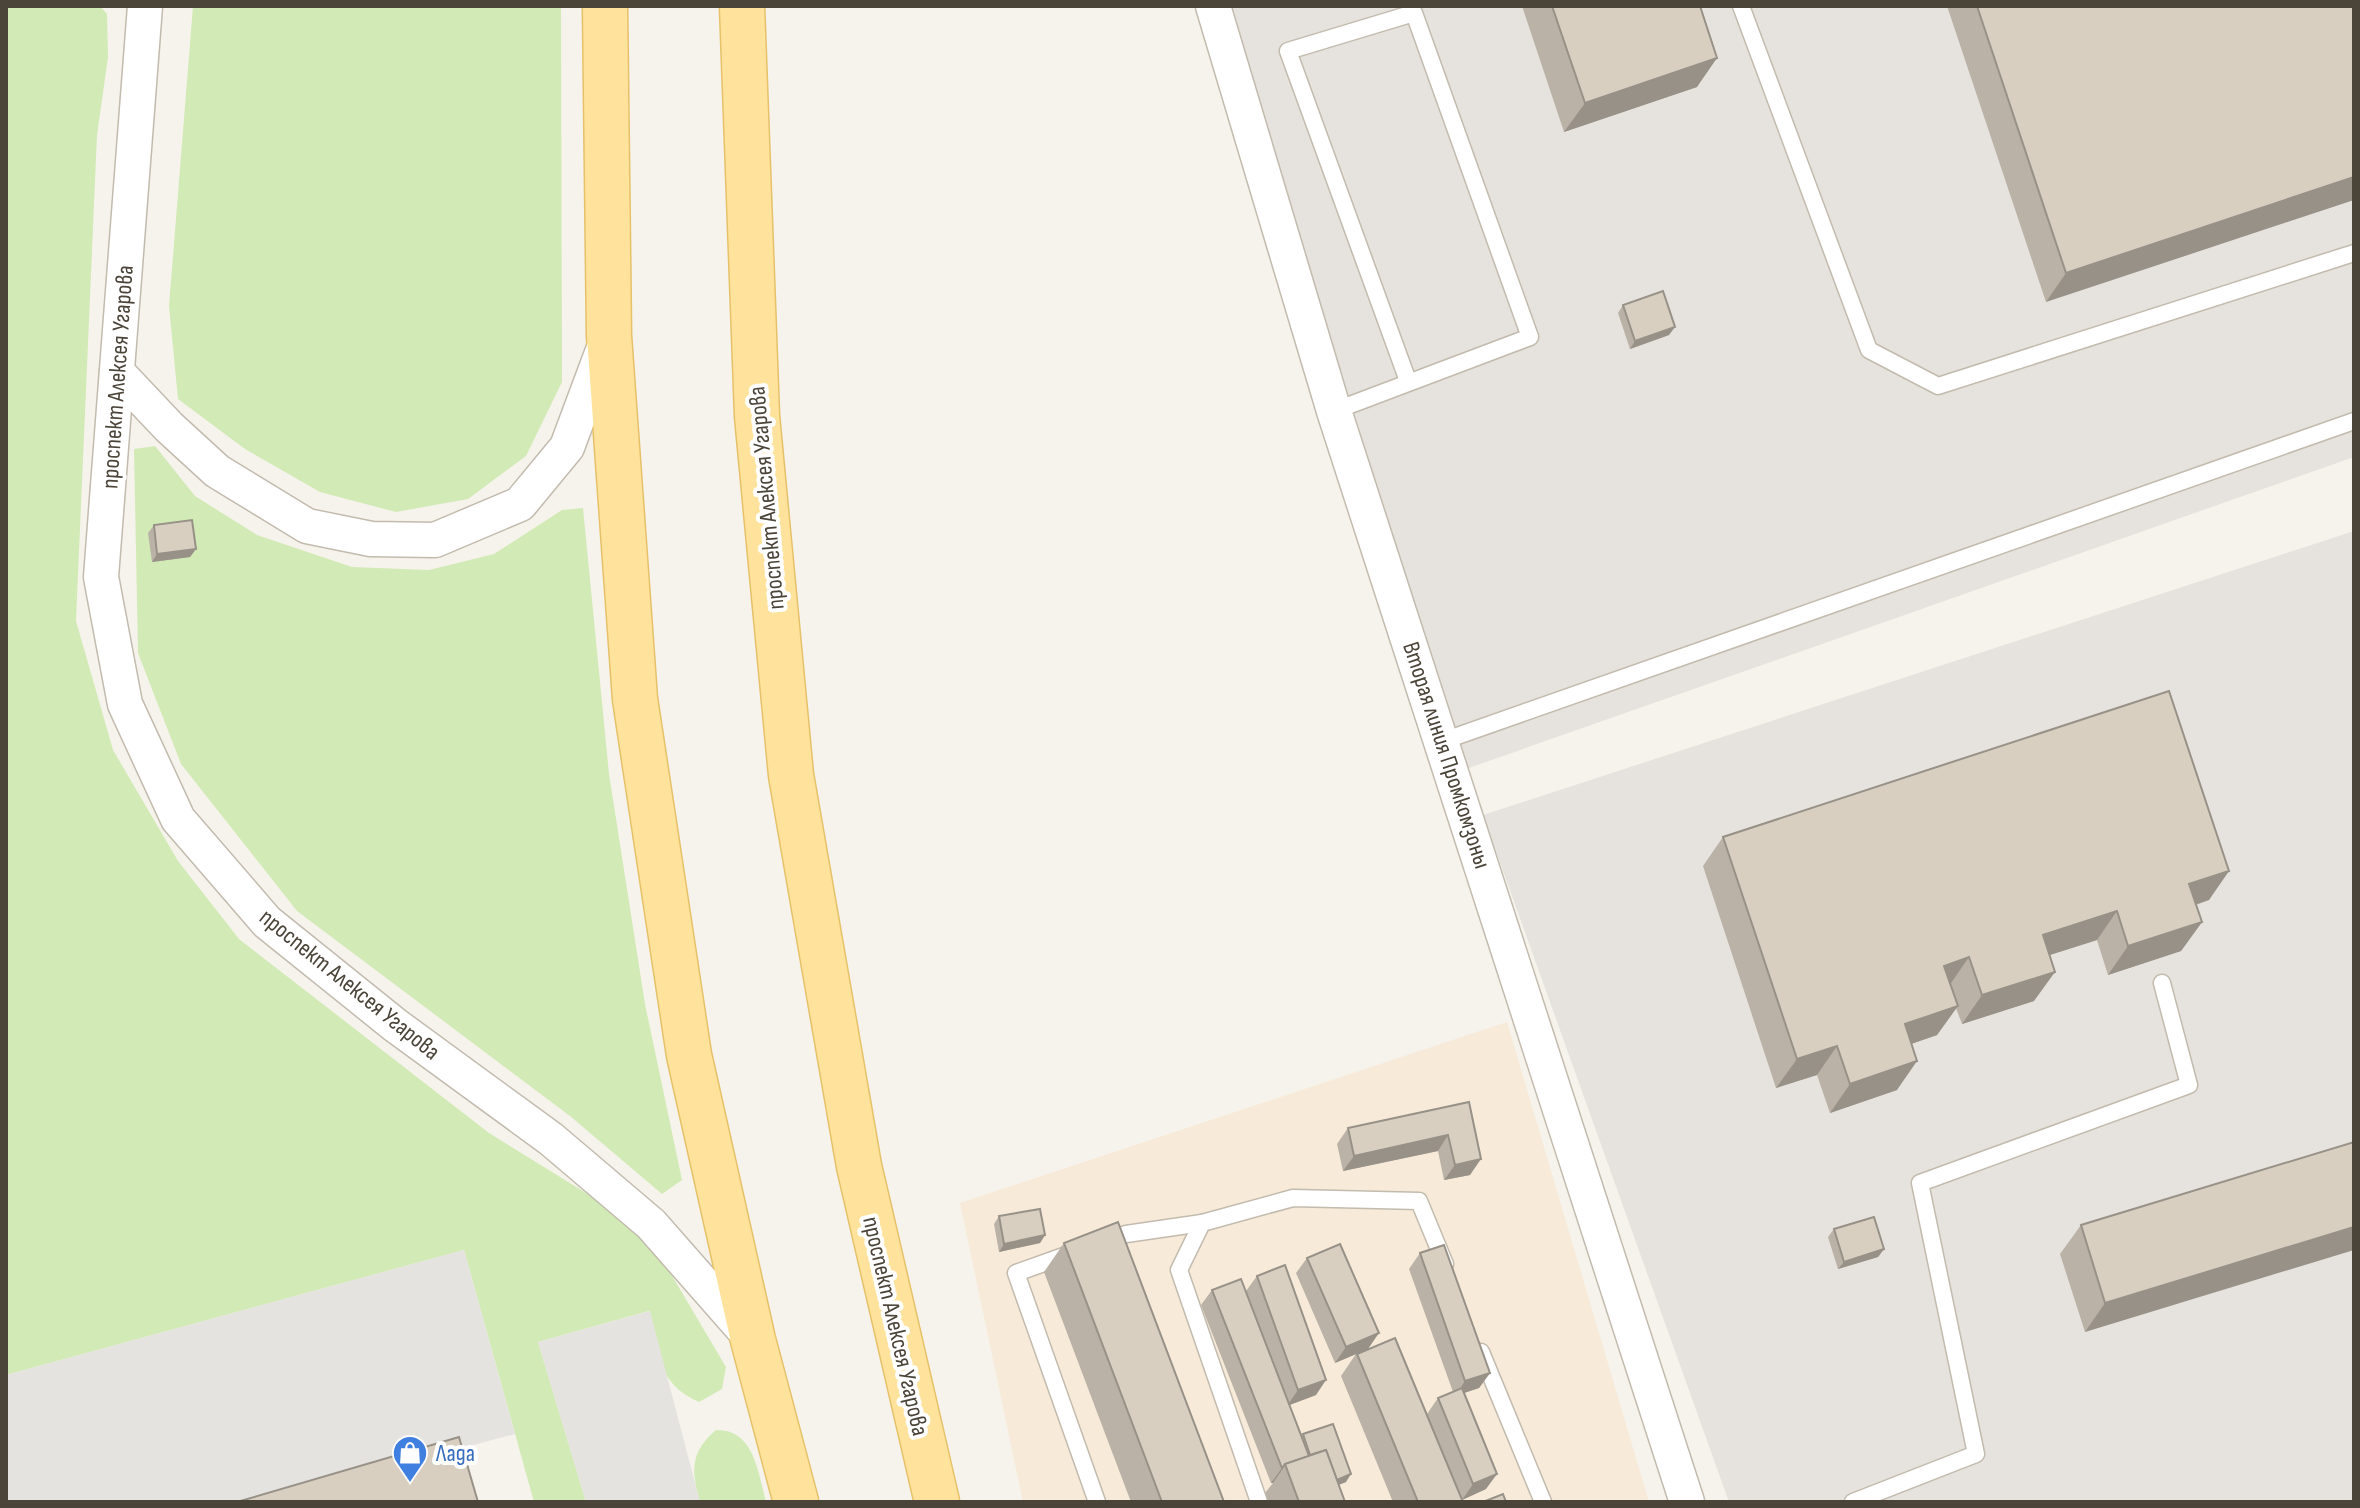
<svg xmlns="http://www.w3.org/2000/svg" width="2360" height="1508" font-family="'Sofia Sans Condensed',sans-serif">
<rect width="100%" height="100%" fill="#f6f3ec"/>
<path fill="#f7ead8" d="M1507 1022 1649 1502H1023L960 1203Z"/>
<g fill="#e6e2dd">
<path d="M1219 6H2354V457L1466 769Z"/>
<path d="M2354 531V1502H1729L1483 815Z"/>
</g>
<g fill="#d2eab5">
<path d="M6 6H100L107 14 108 57 97 135 76 621 113 750 178 861 239 939 489 1133 615 1211 652 1242 726 1367 722 1389 699 1402C656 1383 660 1353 649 1311L538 1342 586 1502H534L464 1250 6 1375Z"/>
<path d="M193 6H561L562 382 526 456 468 499 396 512 320 492 245 449 178 399 169 306Z"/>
<path d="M155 446 195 496 257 535 352 567 429 570 494 554 562 510 583 508 609 774 645 1004 682 1180 662 1194 570 1116 297 911 181 764 138 653 134 449Z"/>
<path d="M716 1430C754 1429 758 1472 766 1502H700C691 1471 690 1452 716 1430Z"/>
</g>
<g fill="#e5e3e0">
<path d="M464 1250 515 1434 260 1502H6V1375Z"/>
<path d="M650 1311 700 1502H586L538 1342Z"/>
</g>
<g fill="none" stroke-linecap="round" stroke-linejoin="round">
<defs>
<g id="lane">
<path d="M1741 6 1869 350 1938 386 2354 253"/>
<path d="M1334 411 1530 337 1414 13 1288 51 1408 381"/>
<path d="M1443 741 2354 421"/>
<path d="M1102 1243 1126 1234 1202 1223"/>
<path d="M1072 1253 1016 1273 1097 1502"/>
<path d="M1481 1352 1543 1502"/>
<path d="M1259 1502 1179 1270 1202 1223 1293 1198 1419 1201 1445 1264"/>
<path d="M1853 1502 1976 1454 1920 1183 2189 1085 2162 983"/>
</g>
<g id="street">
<path d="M145 6 101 577 125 704 178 819 267 922 395 1025 551 1139 651 1224 753 1340"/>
<path d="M1213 6 1334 411 1687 1502"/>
<path d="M117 372 169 427 217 471 307 526 371 539 435 540 520 504 567 447 607 340"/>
</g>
<g id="primary">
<path d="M605 6 609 336 635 699 689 1055 753 1340 796 1502"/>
<path d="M742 6 757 416 791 775 859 1166 937 1502"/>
</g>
</defs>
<use href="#lane" stroke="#c2bbae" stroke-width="19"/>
<use href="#street" stroke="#c2bbae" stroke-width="37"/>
<use href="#primary" stroke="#e6c16a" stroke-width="47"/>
<use href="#lane" stroke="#fff" stroke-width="16"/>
<use href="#street" stroke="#fff" stroke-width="34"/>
<use href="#primary" stroke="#ffe39c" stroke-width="44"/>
</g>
<g fill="#bab2a6">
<path d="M1522 6H1700L1697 87 1564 132Z"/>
<path d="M1947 6H2354L2046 302Z"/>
<path d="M1623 305 1669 335 1630 349 1618 313Z"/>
<path d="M154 525 196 549 190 557 152 562 148 533Z"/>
<path d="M1723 837 2209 900 2196 905 2202 922 2181 951 2108 975 2097 940 2049 955 2034 1001 1962 1024 1956 1008 1937 1035 1911 1044 1897 1090 1830 1113 1817 1075 1776 1088 1703 866Z"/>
<path d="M1469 1102 1470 1175 1444 1180 1438 1151 1343 1171 1337 1144 1348 1128Z"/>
<path d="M2354 1142 2085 1332 2060 1254 2081 1225Z"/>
<path d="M999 1216 1045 1235 1040 1243 999 1252 994 1224Z"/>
<path d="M1834 1229 1884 1249 1878 1257 1838 1269 1828 1237Z"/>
<path d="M1064 1243 1224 1502H1131L1044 1272Z"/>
<path d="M1420 1253 1490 1373 1479 1388 1464 1393 1486 1489 1462 1500 1463 1502H1393L1341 1376 1356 1354 1335 1363 1296 1273 1307 1258 1369 1349 1427 1414 1438 1398 1453 1392 1409 1269Z"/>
<path d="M1257 1276 1316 1395 1289 1405 1302 1436 1303 1434 1346 1482 1339 1485 1345 1502H1268L1265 1493 1273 1483H1271L1201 1305 1212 1290 1246 1291Z"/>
</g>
<g fill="#979187">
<path d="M1717 58 1697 87 1564 132 1585 103Z"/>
<path d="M2354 177V200L2046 302 2066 273Z"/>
<path d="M1675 327 1669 335 1630 349 1635 341Z"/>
<path d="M196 549 190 557 152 562 157 554Z"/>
<path d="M2229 871 2209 900 2169 913 2189 884Z"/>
<path d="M2117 911 2097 940 2022 964 2043 935Z"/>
<path d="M2202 922 2181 951 2108 975 2128 946Z"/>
<path d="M1969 957 1949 986 1944 966Z"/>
<path d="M2055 972 2034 1001 1962 1024 1982 995Z"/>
<path d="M1958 1006 1937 1035 1885 1053 1905 1024Z"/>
<path d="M1837 1046 1817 1075 1776 1088 1797 1059Z"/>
<path d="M1917 1061 1897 1090 1830 1113 1850 1084Z"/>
<path d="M1448 1135 1438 1151 1343 1171 1354 1156Z"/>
<path d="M1481 1159 1470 1175 1444 1180 1455 1165Z"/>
<path d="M2354 1227V1250L2085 1332 2105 1303Z"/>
<path d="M1045 1235 1040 1243 999 1252 1004 1244Z"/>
<path d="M1884 1249 1878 1257 1838 1269 1844 1262Z"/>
<path d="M1379 1333 1368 1349 1335 1363 1346 1347Z"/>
<path d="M1490 1373 1479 1388 1455 1396 1465 1381Z"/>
<path d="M1326 1380 1316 1395 1287 1406 1298 1390Z"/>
<path d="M1284 1467 1273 1483H1271L1282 1468Z"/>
<path d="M1351 1474 1346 1482 1315 1493 1320 1486Z"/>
<path d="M1497 1474 1486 1489 1462 1500 1473 1484Z"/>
</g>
<g fill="#d8cfc1" stroke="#979187" stroke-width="2">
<path d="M1552 6H1700L1717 58 1585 103Z"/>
<path d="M1977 6H2354V177L2066 273Z"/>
<path d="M1663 291 1675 327 1635 341 1623 305Z"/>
<path d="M192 520 196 549 157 554 154 525Z"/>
<path d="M2169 691 2229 871 2189 884 2202 922 2128 946 2117 911 2043 935 2055 972 1982 995 1969 957 1944 966 1958 1006 1905 1024 1917 1061 1850 1084 1837 1046 1797 1059 1723 837Z"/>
<path d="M1469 1102 1481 1159 1455 1165 1448 1135 1354 1156 1348 1128Z"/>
<path d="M2354 1142V1227L2105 1303 2081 1225Z"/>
<path d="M1040 1209 1045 1235 1004 1244 999 1216Z"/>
<path d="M1874 1217 1884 1249 1844 1262 1834 1229Z"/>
<path d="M1118 1222 1224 1502H1162L1064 1243Z"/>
<path d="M1340 1244 1379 1333 1346 1347 1307 1258Z"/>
<path d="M1444 1245 1490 1373 1465 1381 1420 1253Z"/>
<path d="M1285 1265 1326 1380 1298 1390 1257 1276Z"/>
<path d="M1241 1279 1309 1456 1285 1464 1282 1468 1212 1290Z"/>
<path d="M1395 1338 1463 1502H1418L1357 1354Z"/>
<path d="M1462 1388 1497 1474 1473 1484 1438 1398Z"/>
<path d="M1333 1424 1351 1474 1337 1480 1326 1450 1310 1455 1303 1434Z"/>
<path d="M459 1437 478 1502H237Z"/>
<path d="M1326 1450 1345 1502H1299L1285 1464Z"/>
<path d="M1503 1494 1506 1502H1483Z"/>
</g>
<defs>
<symbol id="shop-pin" viewBox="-11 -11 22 30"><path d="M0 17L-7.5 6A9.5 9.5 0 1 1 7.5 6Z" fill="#3f7fe0" stroke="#fff"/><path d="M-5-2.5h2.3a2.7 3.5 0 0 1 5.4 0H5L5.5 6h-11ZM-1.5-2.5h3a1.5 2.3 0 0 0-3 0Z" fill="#fff"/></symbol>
</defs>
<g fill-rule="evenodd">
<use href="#shop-pin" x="390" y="1433" width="40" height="54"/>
</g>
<g text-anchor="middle" stroke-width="8" stroke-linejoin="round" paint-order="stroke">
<g font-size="24" fill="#4b4439" stroke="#fff">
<text transform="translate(117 377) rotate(-86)" y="8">проспект Алексея Угарова</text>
<text transform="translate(766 498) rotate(-95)" y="8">проспект Алексея Угарова</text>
<text transform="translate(1447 755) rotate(72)" y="8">Вторая линия Промкомзоны</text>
<text transform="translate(350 984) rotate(39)" y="8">проспект Алексея Угарова</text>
<text transform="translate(896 1326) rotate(77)" y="8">проспект Алексея Угарова</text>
</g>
<g font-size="24" fill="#366cbe" stroke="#fff" text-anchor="start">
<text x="436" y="1461">Лада</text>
</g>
</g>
<rect width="2360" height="1508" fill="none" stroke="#4b4439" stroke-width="16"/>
</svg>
